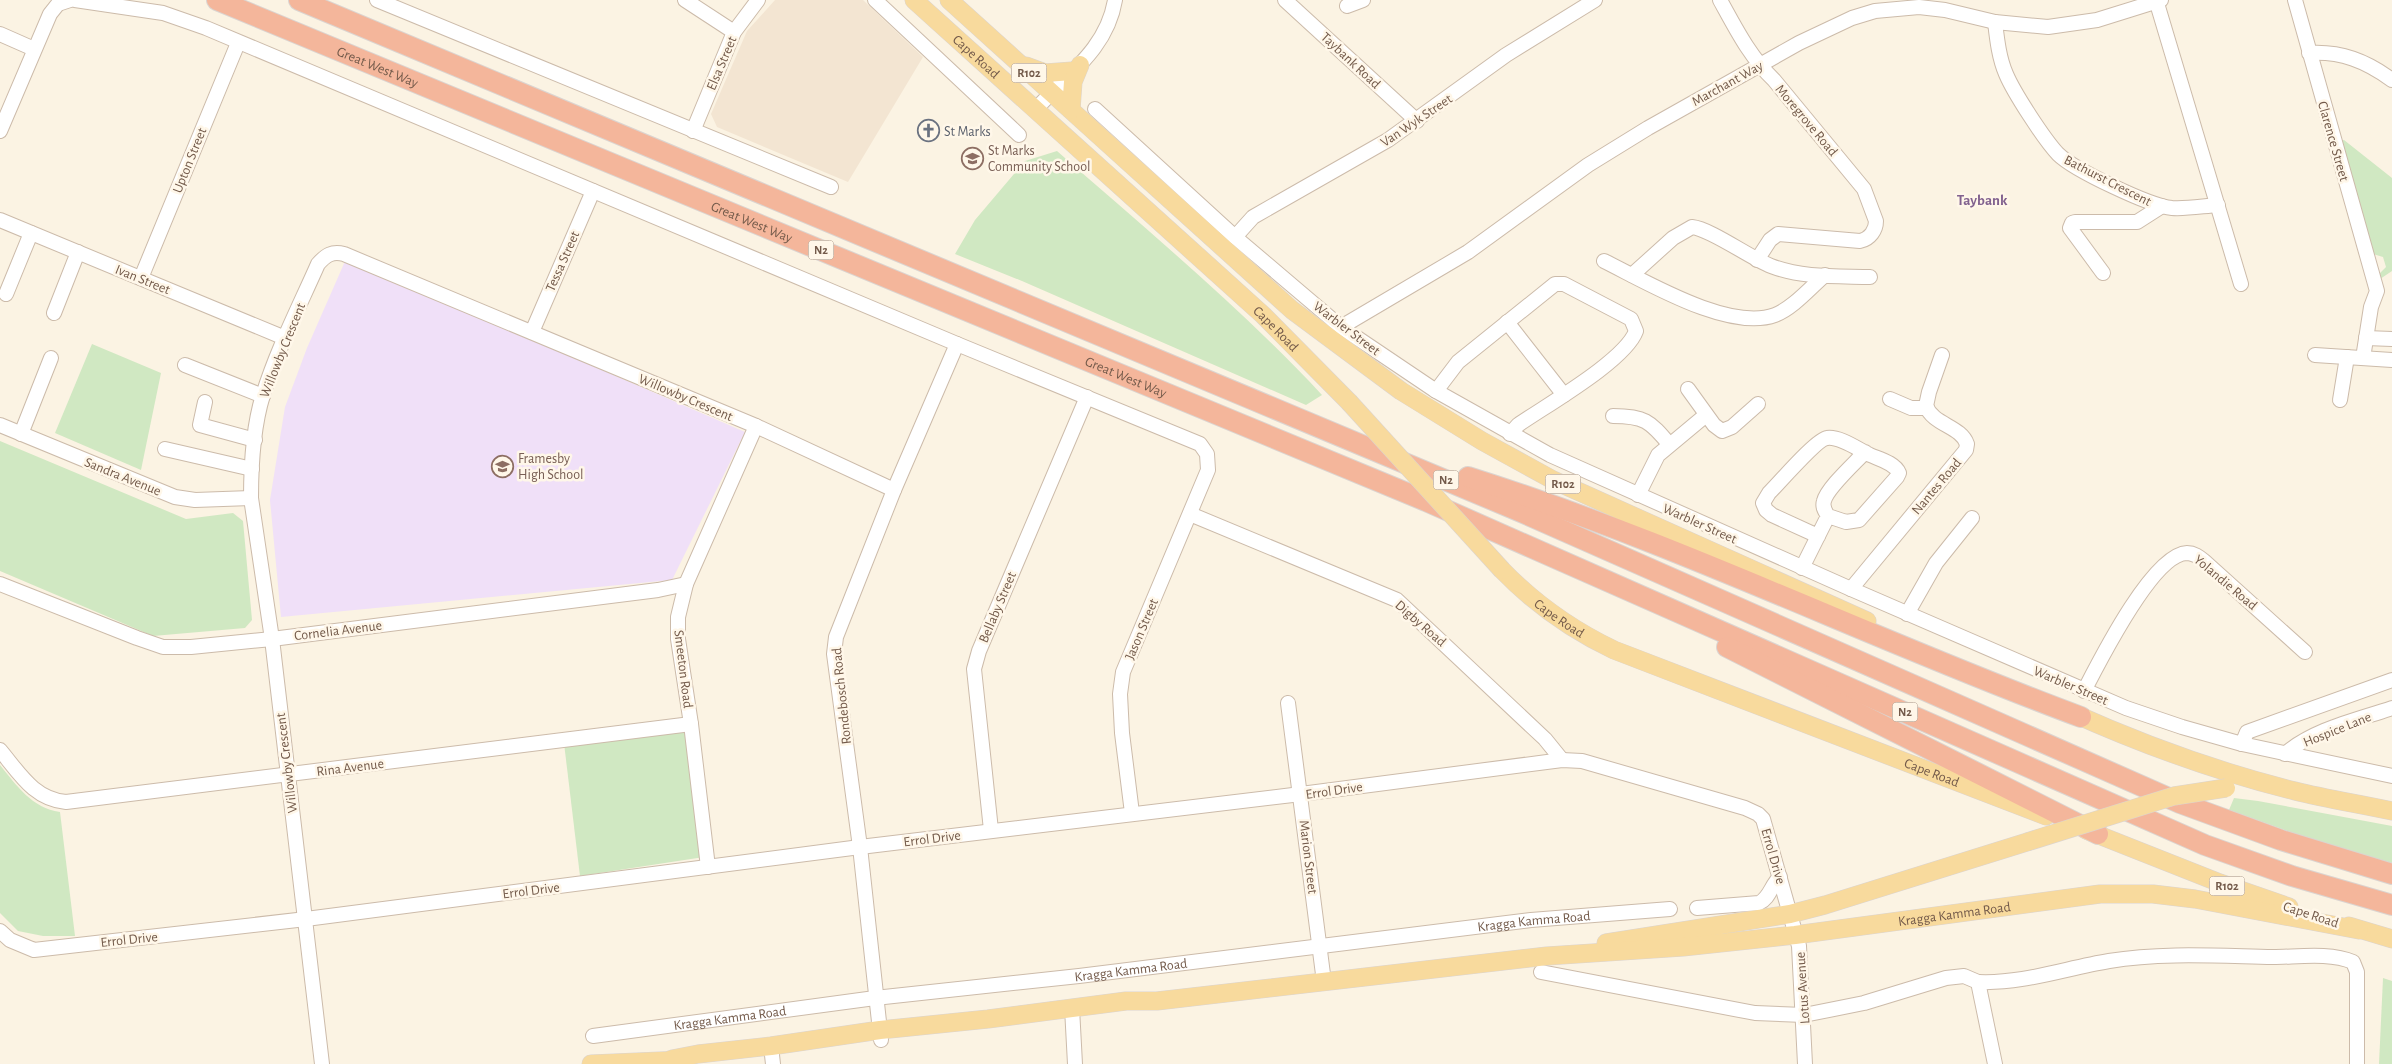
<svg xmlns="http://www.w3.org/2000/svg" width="2392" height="1064" font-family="'Alegreya Sans',sans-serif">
<rect width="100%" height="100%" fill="#fbf3e3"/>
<path fill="#f3e5d2" d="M775 0H863L923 57 848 182 717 127 711 114 747 31Z"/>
<path fill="#f0e0f8" d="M346 259 745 432 672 580 281 617 270 500 285 407 307 348Z"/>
<g fill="#d0e8c2">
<path d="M2344 140 2392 178V271L2380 279 2379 274 2386 267 2383 257 2373 254 2339 141Z"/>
<path d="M1057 151C1147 230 1240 307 1322 395L1306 405 1022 281 955 254 975 220 1025 161Z"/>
<path d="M92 344 161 373 141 470 55 433Z"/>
<path d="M0 441 186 519 233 513 243 521 252 620 245 628 153 636 0 571Z"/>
<path d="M687 729 704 857 580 876 564 743Z"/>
<path d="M0 765C17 786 32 808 60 812L75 936H43L18 931 0 913Z"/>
<path d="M2234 798 2258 801 2392 826V863L2321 843 2229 810Z"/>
<path d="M2383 978 2392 981V1064H2379Z"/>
</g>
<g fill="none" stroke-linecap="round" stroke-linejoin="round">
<defs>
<g id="minor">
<path d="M75 0 163 13 206 28 957 344 1200 444 1207 454 1208 470 1123 672 1120 694 1122 733 1132 813"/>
<path d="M377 0 831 187"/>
<path d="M685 0 734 32"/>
<path d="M875 0 1019 135"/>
<path d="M1285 0 1417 121"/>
<path d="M1720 0C1736 29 1750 57 1774 80L1864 189 1876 221C1876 230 1870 239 1860 241L1778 234 1770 240 1757 260"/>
<path d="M2156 0 2241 284"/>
<path d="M2295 0 2377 291 2371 307 2363 358"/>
<path d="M1347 6 1363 0"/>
<path d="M1995 22C1997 39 1999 58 2006 74 2014 93 2044 139 2058 154 2074 170 2150 206 2172 208 2187 209 2203 206 2218 205"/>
<path d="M0 34 34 49"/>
<path d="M2309 53C2341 51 2366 61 2392 80"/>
<path d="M1095 109 1235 237 1341 327 1436 391 1550 455 1851 589 2126 708 2182 727 2242 744 2392 776"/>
<path d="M1035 110C1067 75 1107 49 1115 0"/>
<path d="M0 131 50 14 58 4 70 0"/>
<path d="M693 131 734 32 758 0"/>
<path d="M0 220 285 338"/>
<path d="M1235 237 1253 217 1388 140 1506 55 1595 0"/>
<path d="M1604 261C1645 281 1729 332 1775 315 1793 308 1810 288 1825 275"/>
<path d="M2103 273 2070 228 2072 223 2075 222H2137L2162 206"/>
<path d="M1632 275 1673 238 1692 227C1711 229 1750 258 1771 266 1802 278 1837 276 1870 277"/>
<path d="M141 278 238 43"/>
<path d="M6 294 31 233"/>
<path d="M54 313 78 252"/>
<path d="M1507 322 1564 395"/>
<path d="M1341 327 1468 252 1588 165 1648 128 1799 43 1852 18 1875 11 1919 7 1945 10 1995 22 2048 27 2097 20 2161 0"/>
<path d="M532 332 593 191"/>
<path d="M2366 338 2392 339"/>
<path d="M2315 355 2392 360"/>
<path d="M185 365 263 396"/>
<path d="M1688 389 1714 425 1722 431 1732 427 1758 404"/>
<path d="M1436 391 1458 362 1555 284H1564L1631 319 1636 331C1625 361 1545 406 1518 425L1510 434"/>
<path d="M1890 399 1911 408H1927"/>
<path d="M2340 400 2347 357"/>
<path d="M205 402 200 425 255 440"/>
<path d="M1613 416C1644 416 1650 421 1669 444"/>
<path d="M0 425 175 497 195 500 251 498"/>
<path d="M21 434 51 358"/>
<path d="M165 449 252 469"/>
<path d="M1638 495 1658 455 1706 415"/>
<path d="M1190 514 1397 600 1545 739 1562 760"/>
<path d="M1828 516 1818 536 1772 515 1766 510 1763 503 1769 493C1779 483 1817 439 1827 438 1840 436 1859 450 1870 455 1879 459 1895 463 1899 473L1897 477 1859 520 1846 522 1828 516C1825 511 1822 507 1824 501 1827 488 1855 463 1865 452"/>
<path d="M1802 568 1818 536"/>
<path d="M0 584 137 638 163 647H191L272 639 658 590 686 584"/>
<path d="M1851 589 1966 450 1967 444C1961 426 1933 425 1926 406L1929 392 1942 355"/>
<path d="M1907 614 1936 563 1972 518"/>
<path d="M2084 691C2099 662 2153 554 2187 553 2194 553 2199 557 2204 561L2305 652"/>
<path d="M1288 703 1324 982"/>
<path d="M2242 744 2247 732 2392 680"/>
<path d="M0 750C20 774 34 799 66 802L691 724"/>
<path d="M2285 754C2314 729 2357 720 2392 708"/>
<path d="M991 830 974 669 979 651 1087 397"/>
<path d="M708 867 691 724 678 639V617L686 584 756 426"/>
<path d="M1697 908 1759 903C1770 898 1771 885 1780 877"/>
<path d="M0 931 10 940 34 950 306 919 860 847 1301 794 1562 760 1582 761 1745 808 1758 814 1763 819 1799 946 1805 1064"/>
<path d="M1541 972 1755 1013 1804 1015 1864 1003 1946 978 1964 976 1978 982 1995 1064"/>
<path d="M1978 982C2023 984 2066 968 2109 961 2163 952 2219 956 2273 957 2297 957 2330 952 2353 962L2357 972V1064"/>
<path d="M1072 1008 1075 1064"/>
<path id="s1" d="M593 1036 875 998 1079 976 1531 920 1670 909"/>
<path d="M881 1040 860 847 834 654 836 637 894 490 957 344"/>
<path d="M771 1046 773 1064"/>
<path d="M322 1064 272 639 251 498C251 464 253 427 263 395 277 350 299 307 318 264 326 255 332 251 344 254L756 426 894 490"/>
</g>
<g id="major">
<path id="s2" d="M914 0 1263 315 1349 402"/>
<path d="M949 0 1292 310 1401 391 1482 441 1553 480 1867 621"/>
<path d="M1026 66 1045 73 1072 71"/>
<path d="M1071 110 1073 82 1080 65"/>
<path id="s3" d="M1502 570C1535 604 1572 630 1614 650L2046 816"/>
<path d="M2068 711C2141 744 2218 772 2295 791 2327 799 2360 804 2392 811"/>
<path d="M2086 830 2220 883 2289 907"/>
<path d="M2349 926 2392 939"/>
<path d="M1606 943 1790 914 1825 905 2027 842"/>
<path id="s4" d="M672 1059 698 1054 771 1046 880 1030 988 1019 1126 1001H1157L1547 956 1683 947 1795 935 2100 894H2153L2195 899 2359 930"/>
<path d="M591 1064 683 1060"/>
</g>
<g id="highway">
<path id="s5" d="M217 0 1426 501 2205 845 2292 876 2392 905"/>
<path d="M299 0 1519 511 2180 803 2281 840 2392 874"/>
<path d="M1468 477C1678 543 1875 641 2081 717"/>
<path d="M1727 647 2098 834"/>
</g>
</defs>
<use href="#minor" stroke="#cba" stroke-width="16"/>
<use href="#major" stroke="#dbd4d0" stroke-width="19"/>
<use href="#highway" stroke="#dbd4d0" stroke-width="22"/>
<use href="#minor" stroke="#fff" stroke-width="14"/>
<use href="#major" stroke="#f8da9d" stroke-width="18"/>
<use href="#highway" stroke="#f4b69b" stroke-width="20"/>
<defs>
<g id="major-bridge">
<path d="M1349 402 1502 570"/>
<path d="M2027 842 2174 796 2226 788"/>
</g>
</defs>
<use href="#major-bridge" stroke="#dbd4d0" stroke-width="19" stroke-linecap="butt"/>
<use href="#major-bridge" stroke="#f8da9d" stroke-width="18"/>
</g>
<defs>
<symbol id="church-ring" viewBox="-11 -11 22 22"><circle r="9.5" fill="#fff7e9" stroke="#6b7280" stroke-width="1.5"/><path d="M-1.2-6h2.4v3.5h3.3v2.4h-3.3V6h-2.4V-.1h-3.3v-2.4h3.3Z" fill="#6b7280"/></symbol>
<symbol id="school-ring" viewBox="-11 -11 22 22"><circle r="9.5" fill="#fff7e9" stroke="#8d6e63" stroke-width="1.5"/><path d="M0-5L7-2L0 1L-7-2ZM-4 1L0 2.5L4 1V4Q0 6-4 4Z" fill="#8d6e63"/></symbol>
</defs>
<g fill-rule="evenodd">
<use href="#church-ring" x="916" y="118" width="25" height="25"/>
<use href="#school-ring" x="960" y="146" width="25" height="25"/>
<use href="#school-ring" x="490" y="454" width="25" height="25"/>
</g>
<g text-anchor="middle" stroke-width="5" stroke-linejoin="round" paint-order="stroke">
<g fill="#fff7e9" stroke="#9d897a" stroke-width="1">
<rect x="1011.5" y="63.5" width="35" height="19" rx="4"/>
<rect x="808.5" y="240.5" width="25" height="19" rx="4"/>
<rect x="1433.5" y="470.5" width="25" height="19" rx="4"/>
<rect x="1545.5" y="474.5" width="35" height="19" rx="4"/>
<rect x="1892.5" y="702.5" width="25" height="19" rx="4"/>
<rect x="2209.5" y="876.5" width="35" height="19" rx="4"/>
</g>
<g font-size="12" font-weight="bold" fill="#735a4a">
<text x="1029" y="77">R102</text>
<text x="821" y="254">N2</text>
<text x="1446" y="484">N2</text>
<text x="1563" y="488">R102</text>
<text x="1905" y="716">N2</text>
<text x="2227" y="890">R102</text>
</g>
<g font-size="14" fill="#735a4a" stroke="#fff7e9">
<text dy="5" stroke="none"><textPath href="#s2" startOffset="84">Cape Road</textPath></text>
<text transform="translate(1351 60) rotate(43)" y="5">Taybank Road</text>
<text transform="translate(721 63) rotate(-67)" y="5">Elsa Street</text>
<text dy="5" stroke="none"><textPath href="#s5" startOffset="174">Great West Way</textPath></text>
<text transform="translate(1727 83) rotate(-29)" y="5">Marchant Way</text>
<text transform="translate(1416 120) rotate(-34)" y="5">Van Wyk Street</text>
<text transform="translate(1807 120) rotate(50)" y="5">Moregrove Road</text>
<text transform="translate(2334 141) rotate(74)" y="5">Clarence Street</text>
<text transform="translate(189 160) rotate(-68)" y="5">Upton Street</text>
<text transform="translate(2108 180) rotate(27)" y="5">Bathurst Crescent</text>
<text dy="5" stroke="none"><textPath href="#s5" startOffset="579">Great West Way</textPath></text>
<text transform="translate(562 261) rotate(-66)" y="5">Tessa Street</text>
<text transform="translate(143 279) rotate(22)" y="5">Ivan Street</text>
<text dy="5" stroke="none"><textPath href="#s2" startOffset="489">Cape Road</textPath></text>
<text transform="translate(1347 328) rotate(37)" y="5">Warbler Street</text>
<text transform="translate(282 350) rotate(-68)" y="5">Willowby Crescent</text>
<text dy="5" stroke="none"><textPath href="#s5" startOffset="984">Great West Way</textPath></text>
<text transform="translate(686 397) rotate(23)" y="5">Willowby Crescent</text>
<text transform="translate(123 476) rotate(22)" y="5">Sandra Avenue</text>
<text transform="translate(1936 486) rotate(-50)" y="5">Nantes Road</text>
<text transform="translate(1700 523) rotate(24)" y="5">Warbler Street</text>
<text transform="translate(2226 582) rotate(40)" y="5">Yolandie Road</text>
<text transform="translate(997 607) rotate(-67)" y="5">Bellaby Street</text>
<text dy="5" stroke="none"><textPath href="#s3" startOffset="75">Cape Road</textPath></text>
<text transform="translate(1421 623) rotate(41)" y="5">Digby Road</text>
<text transform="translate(1141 629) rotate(-67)" y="5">Jason Street</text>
<text transform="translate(338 630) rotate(-7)" y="5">Cornelia Avenue</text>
<text transform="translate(684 669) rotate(83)" y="5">Smeeton Road</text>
<text transform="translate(2071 685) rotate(23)" y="5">Warbler Street</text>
<text transform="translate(841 696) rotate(-96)" y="5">Rondebosch Road</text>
<text transform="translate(2337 729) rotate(-22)" y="5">Hospice Lane</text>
<text transform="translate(286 763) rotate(-97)" y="5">Willowby Crescent</text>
<text transform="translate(350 767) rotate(-7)" y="5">Rina Avenue</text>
<text dy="5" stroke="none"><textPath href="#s3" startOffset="479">Cape Road</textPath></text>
<text transform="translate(1334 790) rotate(-8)" y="5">Errol Drive</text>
<text transform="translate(932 838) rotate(-7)" y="5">Errol Drive</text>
<text transform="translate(1774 856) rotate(74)" y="5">Errol Drive</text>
<text transform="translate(1309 857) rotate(83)" y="5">Marion Street</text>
<text transform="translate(531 890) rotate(-7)" y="5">Errol Drive</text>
<text dy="5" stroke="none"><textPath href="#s4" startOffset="1291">Kragga Kamma Road</textPath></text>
<text transform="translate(2311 914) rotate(18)" y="5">Cape Road</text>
<text dy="5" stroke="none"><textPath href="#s1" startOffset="948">Kragga Kamma Road</textPath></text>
<text transform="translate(129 939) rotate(-6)" y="5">Errol Drive</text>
<text dy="5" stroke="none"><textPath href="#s1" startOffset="542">Kragga Kamma Road</textPath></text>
<text transform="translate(1802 988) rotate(-94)" y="5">Lotus Avenue</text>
<text dy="5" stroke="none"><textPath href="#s1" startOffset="138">Kragga Kamma Road</textPath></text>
</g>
<g font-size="14" fill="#5b616d" stroke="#fff7e9" text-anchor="start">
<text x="944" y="136">St Marks</text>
</g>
<g font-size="14" fill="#785e54" stroke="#fff7e9" text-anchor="start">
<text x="988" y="155">St Marks<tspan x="988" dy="16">Community School</tspan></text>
<text x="518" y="463">Framesby<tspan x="518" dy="16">High School</tspan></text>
</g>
<g font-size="15" font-weight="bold" fill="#82628f" stroke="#fff7e9">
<text x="1982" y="205">Taybank</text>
</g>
</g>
</svg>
